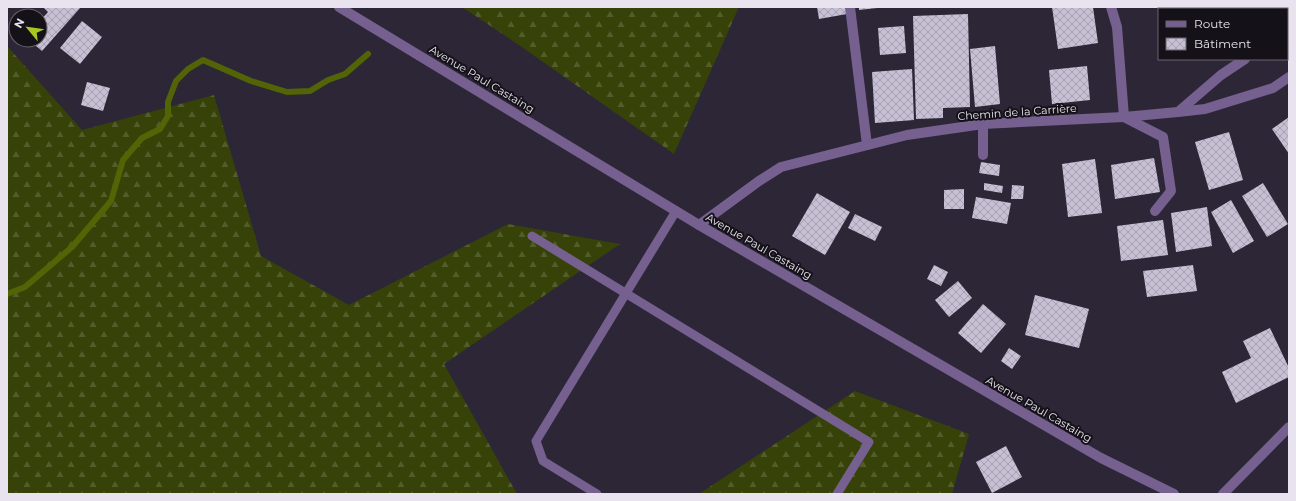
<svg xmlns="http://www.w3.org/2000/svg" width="1296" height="501" font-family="Montserrat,sans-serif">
<defs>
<pattern id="forest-firs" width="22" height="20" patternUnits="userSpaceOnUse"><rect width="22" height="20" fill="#364207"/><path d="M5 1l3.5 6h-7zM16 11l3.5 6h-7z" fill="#535d2b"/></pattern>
<pattern id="building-cross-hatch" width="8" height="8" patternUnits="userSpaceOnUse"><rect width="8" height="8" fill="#c7bfd4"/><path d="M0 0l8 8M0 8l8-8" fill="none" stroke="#a7a0b1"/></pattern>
</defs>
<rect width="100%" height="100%" fill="#2d2637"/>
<g fill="url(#forest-firs)">
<path d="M462 7H739L674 154 516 43Z"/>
<path d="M7 46 82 130 214 95 261 256 349 305 508 224 620 244 444 364 517 494H7Z"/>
<path d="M855 391 969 434 952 494H699Z"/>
</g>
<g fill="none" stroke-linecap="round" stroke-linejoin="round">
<path stroke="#526405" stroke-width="6" d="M7 294 25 287 72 247 111 201 123 160 142 138 160 129 168 116V102L176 81 188 69 203 60 251 81 287 92 310 91 328 80 345 74 368 54"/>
</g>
<g fill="url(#building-cross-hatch)">
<path d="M43 7H81L42 51 29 40H40V21L48 12Z"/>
<path d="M817 7H845L847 14 819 19Z"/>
<path d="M859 7H877V8L859 10Z"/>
<path d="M1052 7H1093L1098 43 1058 49Z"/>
<path d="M1214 7H1244L1241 9H1215Z"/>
<path d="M968 14 970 107 943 108V118L916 119 913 16Z"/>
<path d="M82 21 102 37 80 64 60 48Z"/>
<path d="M904 26 906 53 880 55 878 28Z"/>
<path d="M995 46 1000 104 975 107 970 49Z"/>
<path d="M1087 66 1090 100 1052 104 1049 70Z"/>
<path d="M912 69 914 120 875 123 872 72Z"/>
<path d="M87 82 110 88 103 111 81 105Z"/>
<path d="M1289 117V154L1272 129Z"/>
<path d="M1229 132 1243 180 1209 190 1195 142Z"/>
<path d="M1154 158 1160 192 1115 199 1111 165Z"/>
<path d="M1095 159 1102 213 1068 217 1062 164Z"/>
<path d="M981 162 1000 165 999 176 979 173Z"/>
<path d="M984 183 1003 186 1002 193 984 190Z"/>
<path d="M1263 183 1288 224 1267 237 1242 196Z"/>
<path d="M1012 185 1024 186 1023 199H1011Z"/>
<path d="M964 189V209H944V190Z"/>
<path d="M817 193 850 212 825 255 792 236Z"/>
<path d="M976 197 1011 203 1007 224 972 218Z"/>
<path d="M1231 200 1254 241 1233 253 1211 212Z"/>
<path d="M1207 207 1212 246 1176 252 1171 213Z"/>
<path d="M855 214 882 227 875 241 848 228Z"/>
<path d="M1163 220 1168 255 1121 261 1117 226Z"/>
<path d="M934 265 948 272 941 286 927 279Z"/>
<path d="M1193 265 1197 291 1147 297 1143 271Z"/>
<path d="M958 281 972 298 949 317 935 300Z"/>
<path d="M1035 295 1089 309 1079 348 1025 335Z"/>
<path d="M983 304 1006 324 981 353 958 333Z"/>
<path d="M1270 328 1289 368V377L1236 403 1222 372 1251 358 1243 341Z"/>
<path d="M1009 348 1021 356 1012 369 1001 361Z"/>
<path d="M1006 446 1022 477 992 493 976 462Z"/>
</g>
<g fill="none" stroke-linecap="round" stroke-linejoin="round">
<g stroke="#756090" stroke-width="9">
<path d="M532 236 869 442 837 494"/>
<path d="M597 494 543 461 536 441 676 211"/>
</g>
<g stroke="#756090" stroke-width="10">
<path d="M339 7 699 225 1101 458 1174 494"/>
<path d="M850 7 867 145"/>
<path d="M1111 7 1117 27 1124 117 1163 137 1171 191 1155 211"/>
<path d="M1287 28 1289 27"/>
<path d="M1178 112 1205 109 1273 88 1289 77"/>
<path d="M983 124V155"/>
<path d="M699 225 759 181 781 167 907 135 983 124 1124 117 1178 112 1221 75 1245 59"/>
<path d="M1223 494 1289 427"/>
</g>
</g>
<g text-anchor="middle" stroke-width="4" stroke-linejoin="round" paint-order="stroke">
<g font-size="11" fill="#e8e3ee" stroke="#141118">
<text transform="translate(482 79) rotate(31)" y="4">Avenue Paul Castaing</text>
<text transform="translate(1017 112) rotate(-4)" y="4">Chemin de la Carrière</text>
<text transform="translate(759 246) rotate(30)" y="4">Avenue Paul Castaing</text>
<text transform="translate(1039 409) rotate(30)" y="4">Avenue Paul Castaing</text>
</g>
</g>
<rect width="1296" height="501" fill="none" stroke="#e8e3ee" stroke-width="16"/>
<rect x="1158" y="8" width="130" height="52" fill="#141118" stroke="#69656e"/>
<rect x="1166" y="21" width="20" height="6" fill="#756090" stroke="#69656e"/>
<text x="1194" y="28" font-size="12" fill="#e8e3ee">Route</text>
<rect x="1166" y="38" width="20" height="12" fill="url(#building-cross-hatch)" stroke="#69656e"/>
<text x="1194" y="48" font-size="12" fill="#e8e3ee">Bâtiment</text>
<g transform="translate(28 28) rotate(299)"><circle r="19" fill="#141118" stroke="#69656e"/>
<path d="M0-3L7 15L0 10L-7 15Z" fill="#a6c820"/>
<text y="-6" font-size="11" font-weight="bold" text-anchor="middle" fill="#e8e3ee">N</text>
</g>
</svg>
